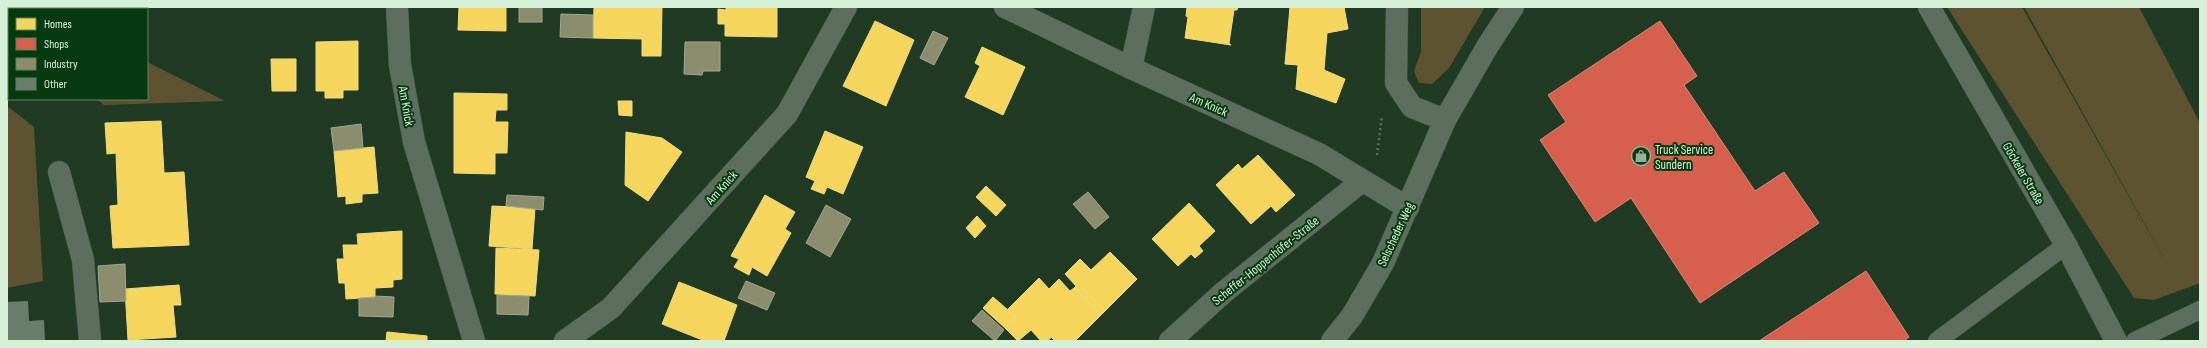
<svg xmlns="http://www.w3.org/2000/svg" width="2207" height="348" font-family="'Sofia Sans Condensed',sans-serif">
<rect width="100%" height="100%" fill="#203a23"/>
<g fill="#5d5331">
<path d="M1421 7H1485L1449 68 1432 84 1419 83 1414 71 1421 52Z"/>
<path d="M1947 7H2022L2172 273 2024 7H2139L2200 123V283L2154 300 2134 298Z"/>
<path d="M147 62 225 101 104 105 97 99H147Z"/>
<path d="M7 106 34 127 43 281 7 288Z"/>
</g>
<g fill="#f6d55c" stroke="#ecdd81">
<path d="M459 7H506V31L458 30Z"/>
<path d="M594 7H662L661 56H642V39L593 38Z"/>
<path d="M726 7H777V37L725 36V24H718V9L726 10Z"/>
<path d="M1187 7H1238L1237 10H1234L1229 43 1231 45 1185 38 1188 17 1186 16Z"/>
<path d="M1290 7H1344L1348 29 1327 33 1324 70 1345 79 1336 103 1296 89 1298 65 1285 64Z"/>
<path d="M875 21 914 40 886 106 843 86Z"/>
<path d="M358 41V90H343V98H325V91H316V42Z"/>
<path d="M982 47 1025 67 1003 115 965 97 980 66 975 63Z"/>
<path d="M271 59H296V91H272Z"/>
<path d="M454 93 507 94V110H496L495 122H508L507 153H495V174L454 173Z"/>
<path d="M618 101H632V116L619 115Z"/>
<path d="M161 121 164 173 184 172 189 245 113 248 110 206 118 205 116 153 107 154 105 123Z"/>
<path d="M825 131 863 147 843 194 827 187 824 194 811 189 815 181 806 177Z"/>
<path d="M626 132 662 138 682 152 648 201 625 185Z"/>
<path d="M374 147 378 193 362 194V202L346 204V196L338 197 334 151Z"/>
<path d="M1258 155 1295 195 1276 212 1271 206 1251 224 1216 185 1238 164 1242 169Z"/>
<path d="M986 186 1006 205 996 216 976 197Z"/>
<path d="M765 195 795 212 785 229 791 233 767 276 752 267 749 275 734 267 739 259 731 256Z"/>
<path d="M1189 203 1215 231 1199 246 1203 251 1195 258 1191 254 1178 266 1152 239Z"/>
<path d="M492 206 535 208 532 249 489 246Z"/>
<path d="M977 216 986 226 975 238 966 228Z"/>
<path d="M402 231V279L393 280V287L375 288V297L346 299 345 283H339L337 259H344L343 245H358L357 234Z"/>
<path d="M496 248 539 250 535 296 495 294Z"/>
<path d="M1110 252 1137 279 1101 315 1074 288 1076 286 1065 274 1080 259 1091 270Z"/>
<path d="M1039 278 1049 289 1059 279 1070 291 1074 288 1101 315 1075 341H1055L1051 337 1048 341H1041L1031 330 1018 341 1005 328 1016 317 1007 310Z"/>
<path d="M679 282 737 305 724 341H705L662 324Z"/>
<path d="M179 285 181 305H173L176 337 128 340 125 289Z"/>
<path d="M993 297 1016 317 1005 328 983 308Z"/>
<path d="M387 332 427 336V341H386Z"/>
</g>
<g fill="#d6604d" stroke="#d68b76">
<path d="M1660 21 1697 76 1684 85 1755 191 1784 172 1819 223 1700 303 1631 198 1595 222 1540 140 1566 122 1548 95Z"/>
<path d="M1866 271 1909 337 1904 341H1759Z"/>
</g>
<g fill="#8c8c6e" stroke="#a2aa8e">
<rect x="519" y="7" width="23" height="15"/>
<path d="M561 14 593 15V38L560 37Z"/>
<path d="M933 31 948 38 934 65 920 58Z"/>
<path d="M685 42H720V71H703L702 75 684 74Z"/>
<path d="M361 124 363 148 334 151 331 128Z"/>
<path d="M1088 192 1109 217 1095 229 1073 204Z"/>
<path d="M507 195 544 197 543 210 506 206Z"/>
<path d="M826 205 851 219 830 257 806 243Z"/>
<path d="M125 264 126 301 100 302 98 266Z"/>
<path d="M746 281 775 293 767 310 738 298Z"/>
<path d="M497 295 529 296 528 315 497 314Z"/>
<path d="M375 296 394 297 393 317 359 316V298L375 297Z"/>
<path d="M982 310 1004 330 995 341 972 321Z"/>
</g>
<path fill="#697f6b" d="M28 301 29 321 44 320 45 341H7V302Z"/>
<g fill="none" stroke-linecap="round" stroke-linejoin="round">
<defs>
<g id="lane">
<path d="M1937 341 2066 245"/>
<path d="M2135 341 2200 310"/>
</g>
<g id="street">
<path d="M397 7 400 65 414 142 474 341"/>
<path d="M1005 7 1131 68 1319 154 1408 208"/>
<path d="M1397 7 1396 83 1412 107 1445 120"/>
<path d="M1929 7 2066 245 2116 341"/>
<path d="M1131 68 1144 7"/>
<path d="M59 172 83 260 90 341"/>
<path d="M565 341 611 308 787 114 846 7"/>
<path d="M1170 341 1224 292 1362 181"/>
<path d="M1332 341 1352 316 1383 263 1445 120 1487 47 1513 7"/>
</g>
</defs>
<use href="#lane" stroke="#415643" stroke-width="19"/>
<use href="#street" stroke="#415643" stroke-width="23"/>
<path stroke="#5f7160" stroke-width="2.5" stroke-dasharray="2 3" stroke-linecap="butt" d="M1377 155 1382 116"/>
<use href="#lane" stroke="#5c6e5d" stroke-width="18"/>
<use href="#street" stroke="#5c6e5d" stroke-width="22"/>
</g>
<defs>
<symbol id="shop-ring" viewBox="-11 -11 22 22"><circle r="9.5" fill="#073a10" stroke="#96b098" stroke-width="1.5"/><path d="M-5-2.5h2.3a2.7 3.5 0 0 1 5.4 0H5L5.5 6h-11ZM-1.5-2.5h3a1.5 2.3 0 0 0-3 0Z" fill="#96b098"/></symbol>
</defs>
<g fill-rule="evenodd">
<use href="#shop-ring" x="1630" y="145" width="22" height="22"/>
</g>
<g text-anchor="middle" stroke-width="4" stroke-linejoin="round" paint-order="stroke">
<g font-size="13" fill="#d6f0d7" stroke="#073a10">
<text transform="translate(1209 104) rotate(24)" y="5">Am Knick</text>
<text transform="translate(407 106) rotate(80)" y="5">Am Knick</text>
<text transform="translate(2024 173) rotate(60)" y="5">Göckeler Straße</text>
<text transform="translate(721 187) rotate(-48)" y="5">Am Knick</text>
<text transform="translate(1395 234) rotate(-65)" y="5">Selscheder Weg</text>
<text transform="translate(1265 260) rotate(-39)" y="5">Scheffer-Hoppenhöfer-Straße</text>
</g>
<g font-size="13" fill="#d6f0d7" stroke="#073a10" text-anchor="start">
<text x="1655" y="154">Truck Service<tspan x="1655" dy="15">Sundern</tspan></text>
</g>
</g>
<rect width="2207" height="348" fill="none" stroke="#d6f0d7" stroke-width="16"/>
<rect x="8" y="8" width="140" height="92" fill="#073a10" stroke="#5a8360"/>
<rect x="16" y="18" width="20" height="12" fill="#f6d55c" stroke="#5a8360"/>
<text x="44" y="28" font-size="12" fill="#d6f0d7">Homes</text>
<rect x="16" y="38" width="20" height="12" fill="#d6604d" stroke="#5a8360"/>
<text x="44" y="48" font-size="12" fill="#d6f0d7">Shops</text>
<rect x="16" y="58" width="20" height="12" fill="#8c8c6e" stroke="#5a8360"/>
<text x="44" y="68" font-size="12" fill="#d6f0d7">Industry</text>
<rect x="16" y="78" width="20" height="12" fill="#697f6b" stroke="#5a8360"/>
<text x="44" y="88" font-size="12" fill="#d6f0d7">Other</text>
</svg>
